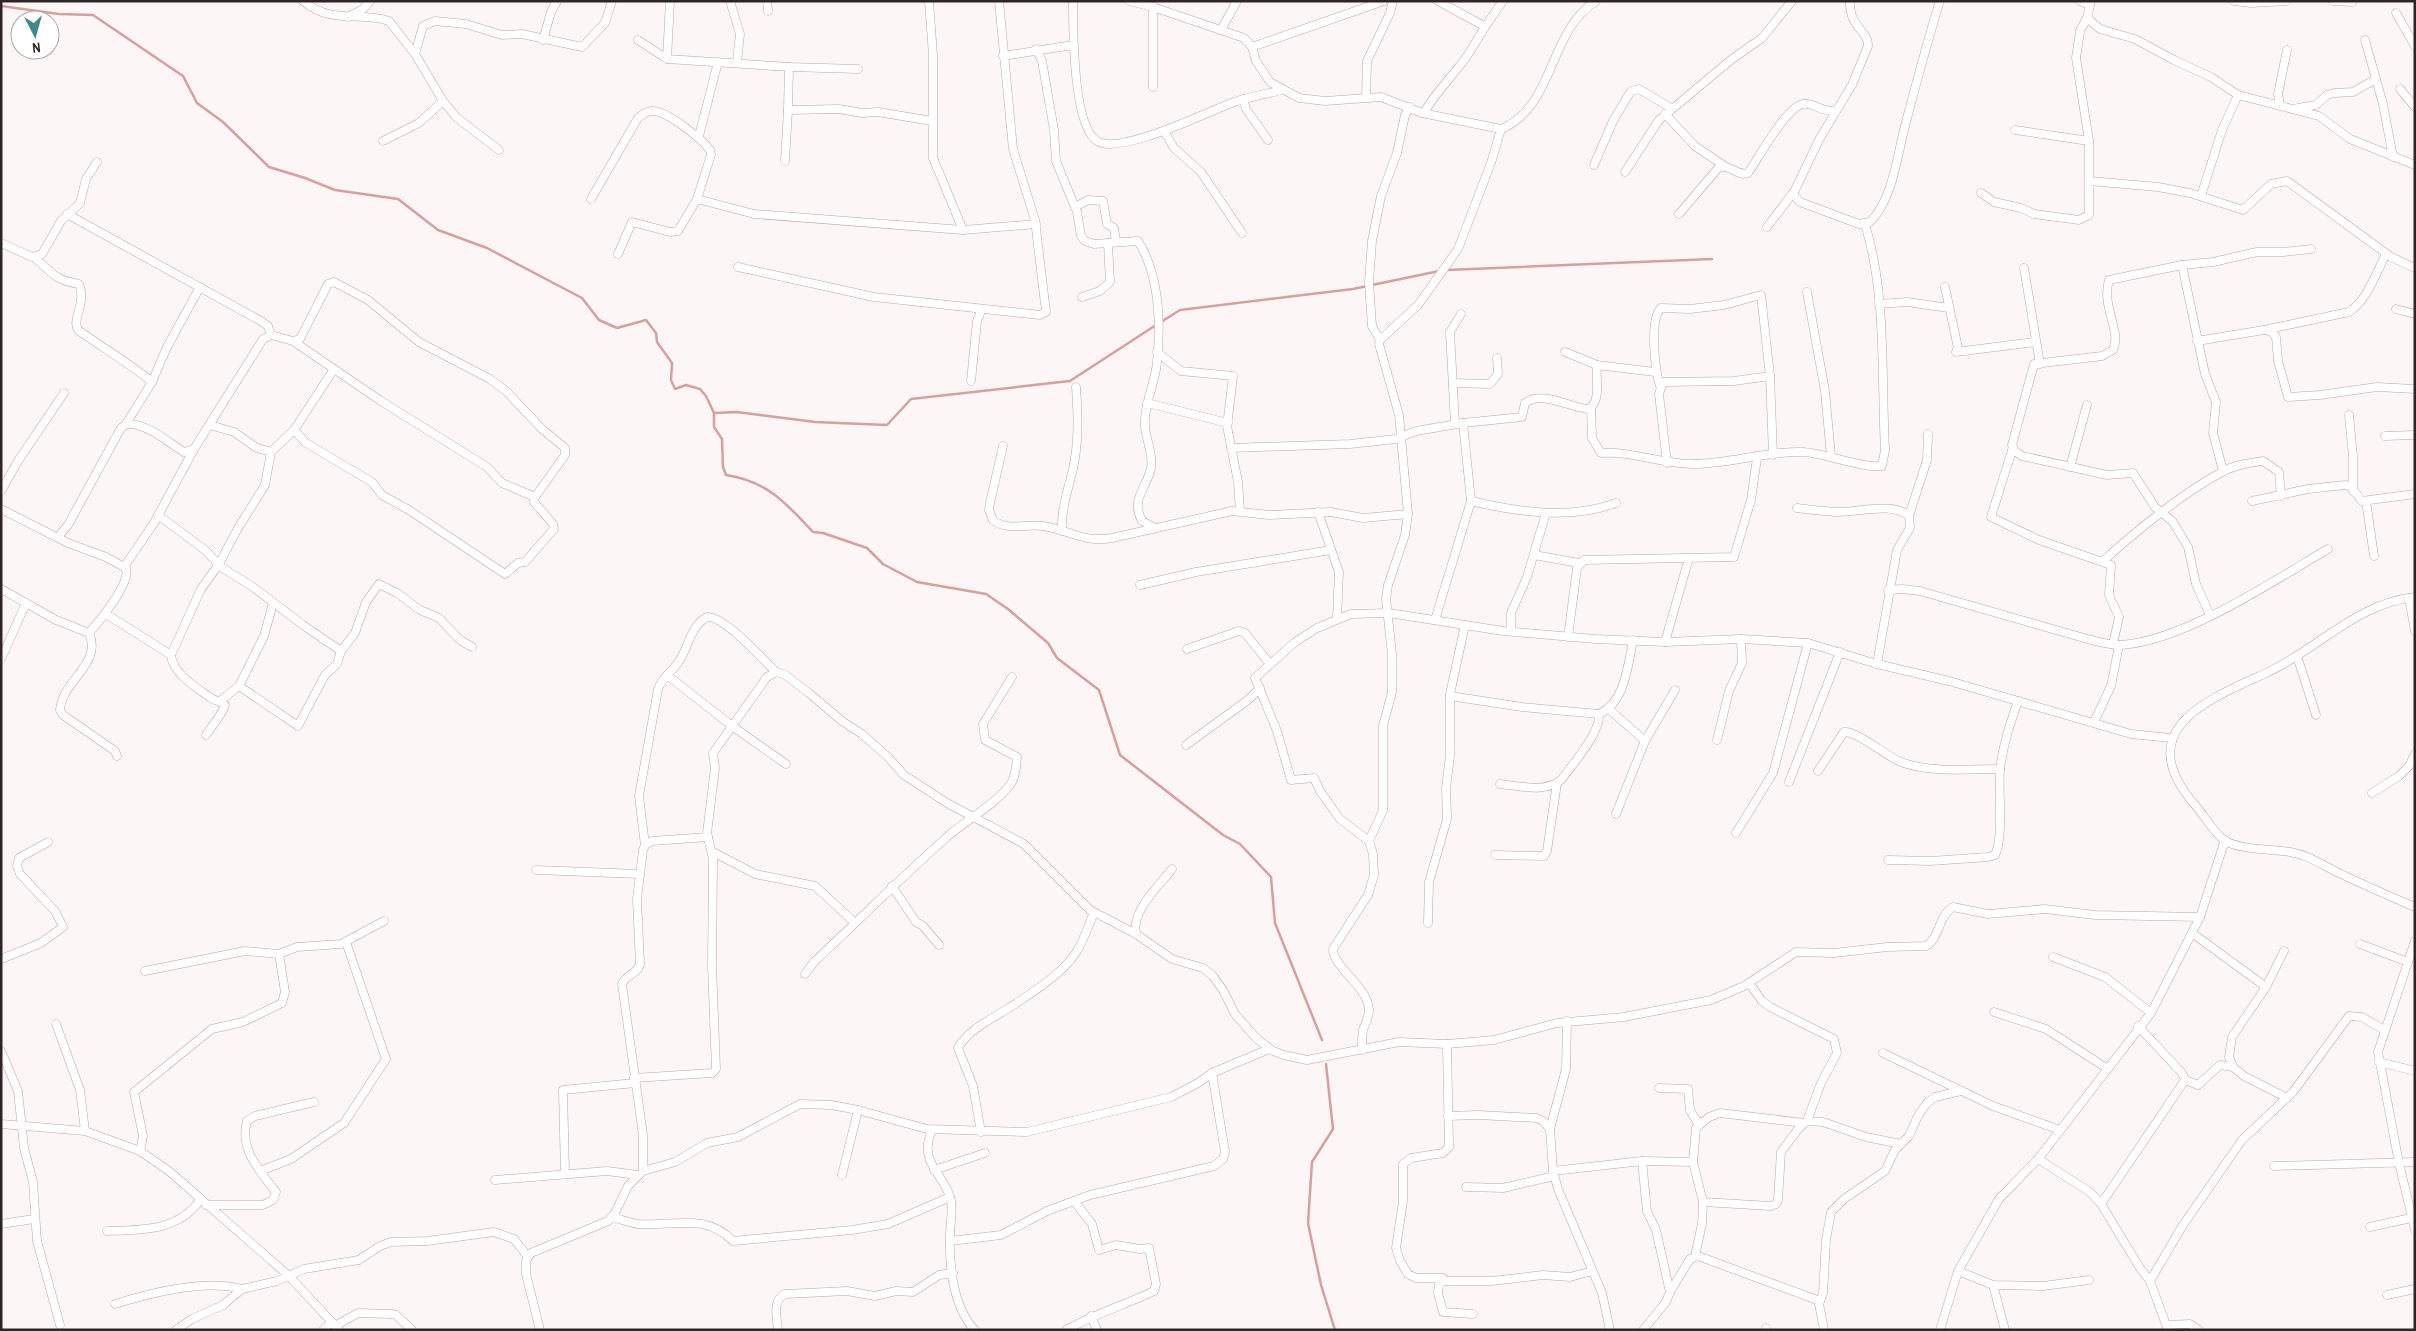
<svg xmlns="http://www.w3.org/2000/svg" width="2416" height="1331" font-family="'Archivo Narrow',sans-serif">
<rect width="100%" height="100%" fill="#fdf6f6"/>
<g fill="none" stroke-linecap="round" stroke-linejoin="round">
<g stroke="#d89fa0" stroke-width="2.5">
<path d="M1 6 59 14 93 15 183 76 197 103 223 122 269 167 305 178 335 190 398 199 438 230 487 248 582 298 599 320 617 328 646 320 656 333 657 342 672 363 671 380 675 389 686 385 700 389 706 396 714 413V427L722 439 723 467 726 475C767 481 786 503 813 532L823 533 867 548 883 564 917 582 986 594 1008 609 1048 643 1057 658 1099 690 1120 755 1223 835 1240 844 1271 877 1275 923 1322 1040"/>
<path d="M1447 270 1712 259"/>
<path d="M1161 322 1180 310 1353 289 1439 271"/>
<path d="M714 413 737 412 815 422 887 425 911 399 1070 381 1156 325"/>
<path d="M1326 1064 1333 1129 1312 1162 1308 1223 1321 1285 1335 1330"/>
</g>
<defs>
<g id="minor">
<path d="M303 1C332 25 358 11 389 21L415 54 423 26 435 21 466 24 502 35 522 34 582 47 605 23 612 1"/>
<path d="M730 1 740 34 737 62"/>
<path d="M767 1 768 11"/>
<path d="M929 1 933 55V158L963 230"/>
<path d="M1073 1C1073 29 1073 126 1097 141 1119 156 1209 111 1234 102 1249 97 1266 94 1282 90"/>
<path d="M1129 1 1153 7 1244 38 1252 47 1256 61 1270 82 1299 98 1325 101 1381 97 1422 113 1501 129"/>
<path d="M1438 1 1484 26"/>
<path d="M1850 1C1849 28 1869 31 1868 46L1852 85 1820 138 1793 194 1800 202 1859 224 1870 222C1893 199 1897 156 1905 126 1916 84 1927 42 1940 1"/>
<path d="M2080 1 2090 5"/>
<path d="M2234 1 2251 3 2286 1"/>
<path d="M2333 1 2352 2"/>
<path d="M1153 7V87"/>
<path d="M2396 13 2415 46"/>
<path d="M348 17 363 9 370 1"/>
<path d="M2087 18 2100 29 2135 39 2174 60 2211 77 2238 95 2319 116 2350 139 2415 165"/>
<path d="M1221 30 1237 1"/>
<path d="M543 40 551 12 557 1"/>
<path d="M638 40 667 59 789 67 858 69"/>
<path d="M2365 40 2383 104 2393 157"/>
<path d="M1252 47 1384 1"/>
<path d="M1036 49 1042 61 1054 130 1056 161 1077 212 1081 236 1085 241 1094 244 1138 241C1160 276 1161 322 1157 363 1155 382 1146 400 1145 419 1143 436 1154 451 1151 468 1147 488 1130 499 1142 521L1155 528"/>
<path d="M415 54 443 101 456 117 499 150"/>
<path d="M1003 56 1073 45"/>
<path d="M667 59 670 1"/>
<path d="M789 67 788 110 839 109 862 113 878 112 932 121"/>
<path d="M2400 89 2415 107"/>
<path d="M1366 97 1367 61 1390 13 1393 1"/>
<path d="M1243 99 1246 109 1268 140"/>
<path d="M2280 104 2278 94 2287 50"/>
<path d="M2298 108 2316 105 2327 95 2334 93 2353 92 2376 79"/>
<path d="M1424 113C1437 89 1457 73 1471 50 1481 33 1491 17 1503 1"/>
<path d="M1665 114 1695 146 1723 165"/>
<path d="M2015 130 2089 141"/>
<path d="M1164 131 1174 148 1201 172 1242 233"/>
<path d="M699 136 718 62"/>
<path d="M383 141 419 123 443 101"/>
<path d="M785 161 788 110"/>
<path d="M1594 165 1613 121 1631 91 1639 89 1671 108"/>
<path d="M1625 172 1659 120 1732 59 1762 38 1792 1"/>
<path d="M2090 181 2158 187 2190 193 2243 210 2271 184 2287 181 2391 257 2415 268"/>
<path d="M1981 193 1994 202 2021 208 2034 214 2079 220 2089 215V141L2076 58 2080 31 2087 18 2091 1"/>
<path d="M2201 196 2222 130 2238 95"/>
<path d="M591 199 638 118C642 115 646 111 652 111 666 110 701 138 710 150L711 155 697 199 678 231 670 232 632 222 618 254"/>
<path d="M697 199 754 214 963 230 1036 224"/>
<path d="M1075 207 1088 200 1103 201 1107 224 1114 228 1116 242"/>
<path d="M67 214 259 320 268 326 271 335"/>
<path d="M1679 214 1719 167C1731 164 1737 177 1748 173 1758 159 1786 107 1803 104 1813 102 1823 113 1836 111"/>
<path d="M1767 227 1793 193"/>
<path d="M1 243 32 257 42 254 61 221 80 203 86 179 97 162"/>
<path d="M35 258C52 273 55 280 79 284 87 303 71 320 78 330 103 348 129 363 152 382"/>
<path d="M2182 265 2205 374 2216 402 2213 433 2223 471"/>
<path d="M738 267 874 297 1040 315 1046 312 1035 220 1013 149 999 1"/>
<path d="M2024 268 2040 364"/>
<path d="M1945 287 1958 348 1956 352 2035 342"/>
<path d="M1807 292 1825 391 1831 456"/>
<path d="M1082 297 1100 291 1110 282 1108 243"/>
<path d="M1879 304 1907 302 1949 308"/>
<path d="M2396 309 2415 314"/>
<path d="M2265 330 2272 332 2276 337 2278 361 2288 397 2320 395 2377 387 2415 389"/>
<path d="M1380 340 1372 326 1369 282 1372 241 1381 196 1397 153 1405 115 1410 107"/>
<path d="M293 341 381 401 487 467 502 483 535 497"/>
<path d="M2197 341 2264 330 2349 312C2367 301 2377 271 2386 254"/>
<path d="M1157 352 1181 371 1233 376 1227 426 1238 482 1240 511"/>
<path d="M1565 352 1597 365 1655 372"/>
<path d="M971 381 977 321 982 309"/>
<path d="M1453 383 1490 384 1498 374 1497 358"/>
<path d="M1660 386C1655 370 1649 320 1661 308L1690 309 1724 305 1761 295 1770 376 1773 455"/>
<path d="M1147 403 1228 423"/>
<path d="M1591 408 1592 438 1601 453C1633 451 1661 464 1692 464 1729 464 1766 451 1803 452 1825 453 1864 469 1882 466L1885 450C1881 374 1887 296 1865 224"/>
<path d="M2349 415 2353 456V491"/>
<path d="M126 424 152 382 167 347 200 287"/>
<path d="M1455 424 1450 332 1461 314"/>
<path d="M210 425 234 432 257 448 271 452"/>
<path d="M2385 436 2415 435"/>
<path d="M1003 446 990 503 989 510 993 520C1009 532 1026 523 1043 526 1070 530 1083 543 1112 538L1232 511 1269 515 1331 512 1363 518 1408 514"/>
<path d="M2013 447 1991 517 2039 540 2111 565 2109 595 2119 617 2113 644"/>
<path d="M1231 448 1350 444 1396 439 1416 431 1463 423 1522 417 1525 403C1543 390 1570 408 1589 409 1602 400 1595 379 1597 365"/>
<path d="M1667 463 1659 394 1663 382 1734 381 1770 376"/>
<path d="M2070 467 2087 405"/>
<path d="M1 491 18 461 64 393"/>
<path d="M1471 501C1517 512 1571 520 1616 503"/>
<path d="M2252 501 2308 489 2345 485 2350 486 2362 501 2415 494"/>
<path d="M2366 501 2374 556"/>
<path d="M1797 508C1810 510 1823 511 1836 512 1856 513 1892 501 1909 516"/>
<path d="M1 509 68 543 106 557 126 568C131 583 99 622 89 633"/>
<path d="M1318 512 1339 572 1337 619"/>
<path d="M158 515 205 550 221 567 253 587 303 625 341 651 355 633 366 602 379 584 397 593 420 610 439 618 460 640 472 647"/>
<path d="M1062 531C1061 509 1068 490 1073 469 1079 441 1078 415 1076 387"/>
<path d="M58 537 68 525 121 428 126 424C148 423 167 442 184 452L194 449 263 339 271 335 293 341 300 339 328 284 334 282 368 300 419 342 490 379 506 391 542 429 565 448V455L535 497 534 502 553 524 554 529 525 562 518 563 505 574 409 510 382 495 372 482 306 443 294 430"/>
<path d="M1534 555 1579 563"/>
<path d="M2103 561C2136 531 2183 493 2222 472 2234 465 2249 463 2263 461L2279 472 2281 496"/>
<path d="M124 567 154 523 194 449"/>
<path d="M1140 585 1196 572 1331 550"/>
<path d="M1 589 56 620 89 633C103 664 62 680 60 710L63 715 115 751 117 756"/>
<path d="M1888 590 1902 589 1920 591 2091 640C2100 642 2111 645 2121 645 2184 641 2273 581 2328 549"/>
<path d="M2415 597C2354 604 2318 650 2264 674 2204 701 2131 731 2195 805 2204 815 2213 832 2224 840 2238 850 2272 849 2290 852 2309 855 2322 865 2339 873 2364 885 2389 896 2415 907"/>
<path d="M2409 598 2415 631"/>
<path d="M106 614 171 655C173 674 196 687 211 698 216 701 220 701 225 705 221 717 213 724 206 735"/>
<path d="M2210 615 2196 584 2188 547 2173 522 2155 507 2133 473 2107 475 2022 456 2015 451 2012 445 2034 364 2102 356 2113 350C2122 331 2101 307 2109 280L2182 265 2213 262 2257 252H2283L2311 249"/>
<path d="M1435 620 1471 501 1463 423"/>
<path d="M1511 631V613L1527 577 1546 513"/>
<path d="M1568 637 1577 568 1584 560 1734 557 1751 500 1757 458"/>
<path d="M1665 642 1689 558"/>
<path d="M1187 649 1239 631 1245 633 1270 664"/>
<path d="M171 655 201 589 219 564 237 530 265 485 271 452 294 430 334 369"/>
<path d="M2297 656 2316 715"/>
<path d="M1 659 26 603"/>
<path d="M1877 664 1897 550 1910 528 1909 516 1927 460 1928 434"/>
<path d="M667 675 732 726 786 764"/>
<path d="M239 686 298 726 325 675 337 664 341 651"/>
<path d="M1450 696 1522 707 1599 714"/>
<path d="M220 701 239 686 264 636 273 603"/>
<path d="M1609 709 1645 741"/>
<path d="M2094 722 2111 686 2119 645"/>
<path d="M1717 740 1729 691 1742 663 1741 639"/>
<path d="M1186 745 1248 700 1260 688"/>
<path d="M1818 771 1844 732C1856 730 1886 756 1901 762 1929 773 1970 769 2000 769"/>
<path d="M1789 782 1840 652"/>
<path d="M1500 784C1519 786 1545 793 1561 780 1572 765 1601 732 1599 714 1625 703 1628 665 1633 640"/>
<path d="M2372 793 2399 776 2409 766 2415 754"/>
<path d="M1616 814 1645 741 1675 690"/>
<path d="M1736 833 1773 773 1808 643"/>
<path d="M1369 841 1383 810V726L1392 692V654L1386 599 1388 585 1405 535 1408 514 1399 415 1379 344 1380 340 1418 305 1458 249 1491 163 1501 129C1555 107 1548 31 1596 1"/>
<path d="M645 845 639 796 658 689C662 678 671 672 677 664 689 649 689 627 707 617 725 616 762 659 776 672"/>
<path d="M713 852 755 874 815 886 855 923"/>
<path d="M1495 855 1544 856 1547 851 1557 783"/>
<path d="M1888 860 1931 861 1988 857 1995 855C2004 837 1998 792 2000 769 2003 745 2010 724 2018 701"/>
<path d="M536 870 640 874"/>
<path d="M892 886 916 922 923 926 939 945"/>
<path d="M1428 923 1429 882 1447 819 1446 788 1450 756V694L1465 625"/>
<path d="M2192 933 2266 987"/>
<path d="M1136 934C1131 911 1159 886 1172 869"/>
<path d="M2415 941 2378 1052 2399 1163 2415 1230"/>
<path d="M2360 944 2408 962"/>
<path d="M2053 957 2105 977 2151 1013"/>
<path d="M1 959 41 943 63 927 55 911 20 874 17 866 19 858 48 842"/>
<path d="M145 971 245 951 279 954 297 947 341 944 384 921"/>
<path d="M805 974 814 962C859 920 902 877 948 836 968 819 993 806 1010 785 1016 777 1016 766 1017 757L985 740 983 724 1012 677"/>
<path d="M1749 983 1762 1001 1770 1007 1834 1039 1837 1053 1821 1083 1807 1121"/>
<path d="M1994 1012 2046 1029 2108 1069"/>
<path d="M1567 1021 1566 1069 1550 1129 1553 1171 1558 1189 1602 1293 1610 1330"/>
<path d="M56 1024 80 1090 85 1131"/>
<path d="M1362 1050C1362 1044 1362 1037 1363 1030 1366 1021 1371 1015 1368 1004 1363 984 1333 966 1333 949L1368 895 1374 875 1373 854 1369 841 1340 819 1320 791 1314 778 1291 780 1277 731 1255 678 1295 642 1317 628 1351 614 1389 613 1503 631 1595 639 1665 642 1741 639 1808 643 1877 664 1949 681 2131 734 2171 738"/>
<path d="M1 1051 18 1091 24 1148 33 1182 37 1241 60 1325"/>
<path d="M1883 1053 1993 1106 2060 1130"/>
<path d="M2379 1062 2415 1071"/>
<path d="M2233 1067 2229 1057 2232 1037 2266 987 2284 951"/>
<path d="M634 1078 712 1073 716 1069 712 966 713 859 707 833 715 768 713 753 767 677 776 672 784 674 809 693 842 721 862 734 888 757 904 775 947 803 1024 844 1090 910 1136 934 1172 959 1203 968 1212 975 1223 990 1235 1014 1256 1038 1273 1051 1284 1055 1307 1060 1399 1042 1447 1044 1494 1040 1557 1023 1624 1017 1711 1000 1744 986 1796 952 1834 953 1887 947 1926 946C1940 938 1938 916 1953 907L1988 914 2045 909 2095 915 2200 917"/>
<path d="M2185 1080 2198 1085 2220 1065 2233 1067 2244 1076 2287 1098"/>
<path d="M1659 1088 1688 1089 1690 1110 1697 1122H1701"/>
<path d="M1448 1116 1478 1115 1537 1118 1543 1121 1550 1129"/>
<path d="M1 1124 85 1131 140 1151 169 1171 289 1276 339 1330"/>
<path d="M932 1130C918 1162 942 1172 950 1197 954 1208 950 1224 950 1235 949 1265 953 1308 975 1330"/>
<path d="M981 1132 973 1086 958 1048C968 1030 991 1019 1009 1008 1030 994 1064 973 1077 951 1084 939 1089 925 1094 912"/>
<path d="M140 1151 143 1136 134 1092 212 1029 243 1022 282 1003 285 992 279 954"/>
<path d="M2038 1159 2090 1192 2101 1204 2140 1268 2150 1281 2168 1330"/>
<path d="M1642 1161 1647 1211 1656 1230 1670 1292 1666 1302 1643 1330"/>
<path d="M1693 1162 1703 1202 1702 1224 1695 1256"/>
<path d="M2274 1166 2415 1162"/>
<path d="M934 1170 985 1153"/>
<path d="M260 1171 291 1159 344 1123 386 1059 346 942"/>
<path d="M643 1171V1135L622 984C626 974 637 975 640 964L637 899 643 850 645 845 652 841 708 837"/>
<path d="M1553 1171 1642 1161 1693 1162 1696 1128 1709 1117 1720 1113 1804 1123"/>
<path d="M565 1174 563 1090 635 1083"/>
<path d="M842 1175 858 1110"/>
<path d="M495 1180 607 1171 638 1175"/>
<path d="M1466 1187 1503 1188 1554 1176"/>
<path d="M1703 1202 1771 1206 1776 1204 1778 1200 1781 1152 1799 1128 1807 1121 1823 1122 1866 1137 1901 1144"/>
<path d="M2101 1204 2185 1080 2182 1073 2138 1026"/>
<path d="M206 1205H263L273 1200 276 1192C260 1171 239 1150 247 1121L255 1116 314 1102"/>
<path d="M612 1217C620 1219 630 1223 638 1224 673 1227 705 1212 733 1241L852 1230 888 1224 950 1197"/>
<path d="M1 1224 34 1219"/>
<path d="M2370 1227 2411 1218"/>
<path d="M107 1231C141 1230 179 1231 200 1200"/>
<path d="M950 1241 1001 1235 1047 1211 1090 1195 1214 1166 1223 1159 1225 1152 1212 1073"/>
<path d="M1958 1271 1993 1285 2043 1286 2089 1280"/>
<path d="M1444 1281 1443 1278H1416L1408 1274 1400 1261 1396 1248 1403 1201V1164L1411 1158 1443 1153 1449 1147 1447 1044"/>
<path d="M2150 1281 2183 1225 2242 1140 2293 1092 2349 1016 2362 1017 2384 1030"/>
<path d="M1993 1285 2005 1330"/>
<path d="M1670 1292 1690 1259 1698 1256 1820 1301"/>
<path d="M2387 1295 2415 1289"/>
<path d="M115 1304C150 1293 206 1279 242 1289"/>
<path d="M1473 1314 1443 1312 1438 1293 1439 1284 1444 1281H1492L1543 1275 1570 1277 1592 1271"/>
<path d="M1091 1316 1097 1330"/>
<path d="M2167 1325 2190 1324 2199 1330"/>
<path d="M335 1326 358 1313 391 1314 396 1315 412 1330"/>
<path d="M176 1330 192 1319 223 1305 242 1289 277 1281 304 1269 359 1260 380 1246 391 1242 427 1241 494 1232 514 1239 528 1257"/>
<path d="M323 1330 332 1322"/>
<path d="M540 1330 526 1274V1261L531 1253 608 1221 615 1213 628 1186 643 1171 675 1162 707 1143 738 1137 800 1104 831 1105 858 1110 927 1129 1027 1132 1171 1097 1198 1083 1212 1073 1269 1049"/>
<path d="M778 1330C777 1317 772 1300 785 1294L847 1291 875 1296 896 1291 913 1292 939 1275 953 1273"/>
<path d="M1066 1330C1094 1314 1125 1305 1154 1291L1156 1284 1149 1248 1140 1249 1116 1245 1099 1250 1092 1224 1074 1201"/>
<path d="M1766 1330V1328"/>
<path d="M1824 1330 1819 1304 1823 1293 1826 1240 1831 1212 1844 1199 1885 1171 1895 1150 1909 1136 1918 1116 1927 1103 1935 1097 1961 1091"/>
<path d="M1940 1330 1958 1271 1999 1199 2038 1159 2151 1013 2200 917 2225 840"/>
</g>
</defs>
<use href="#minor" stroke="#c2a3a3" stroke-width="9"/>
<use href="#minor" stroke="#fff" stroke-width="8"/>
</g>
<rect width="2416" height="1331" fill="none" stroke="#302424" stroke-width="5"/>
<g transform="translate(35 35) rotate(174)"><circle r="24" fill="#ffffff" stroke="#aca7a7"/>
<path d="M0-4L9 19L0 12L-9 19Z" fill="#40898b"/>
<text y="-8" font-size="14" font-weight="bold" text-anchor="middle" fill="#302424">N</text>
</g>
</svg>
